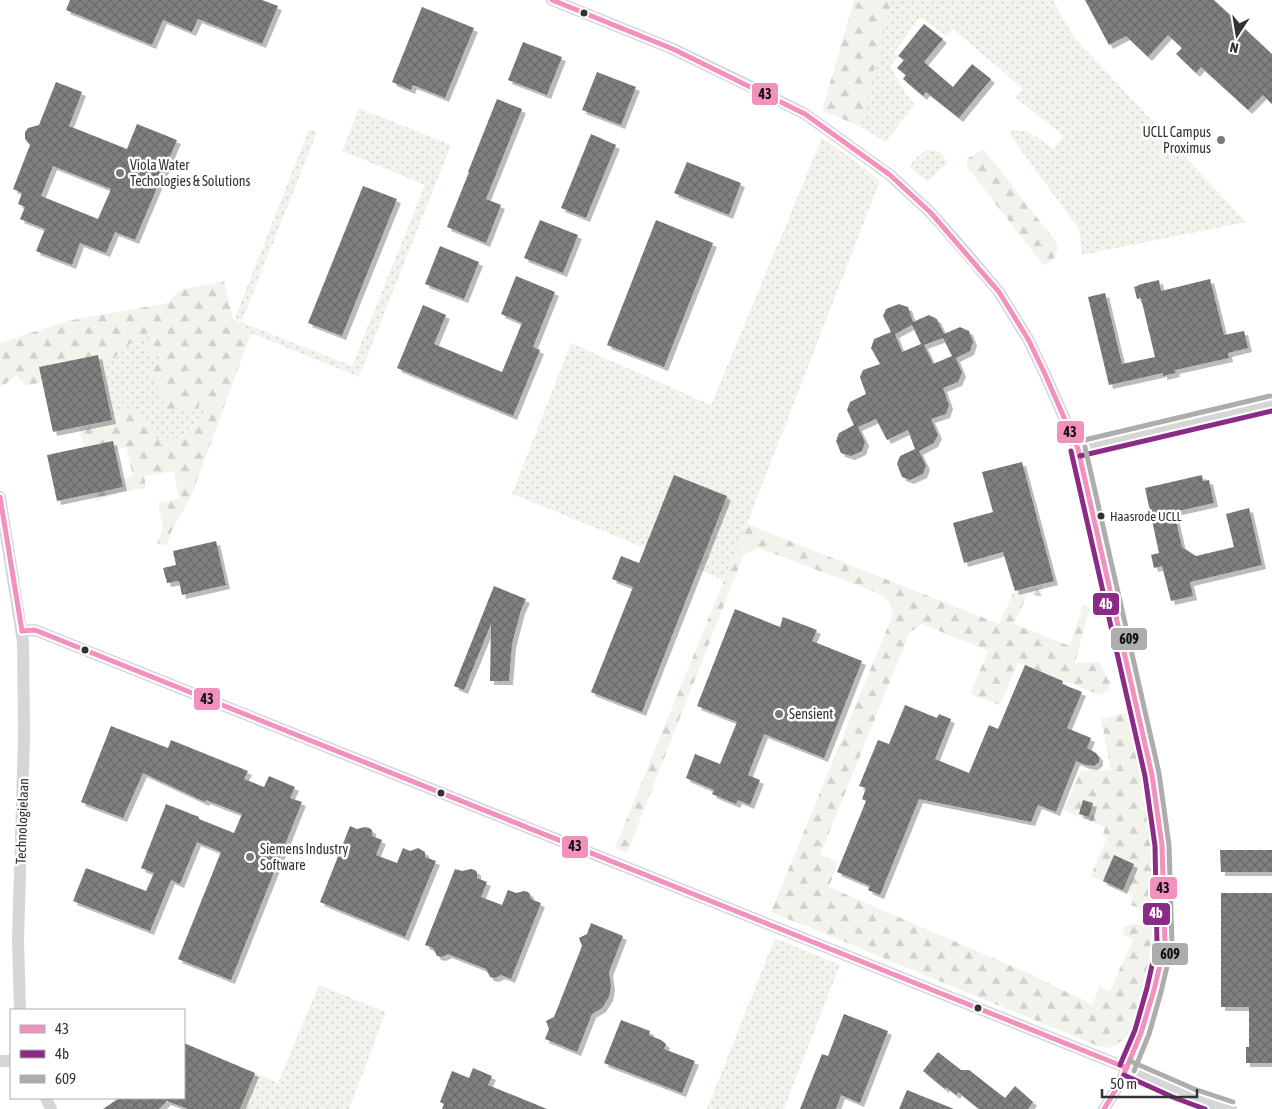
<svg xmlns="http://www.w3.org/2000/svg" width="1272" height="1109" font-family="'Asap Condensed',sans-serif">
<defs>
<pattern id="grass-dots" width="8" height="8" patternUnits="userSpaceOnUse" patternTransform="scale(1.25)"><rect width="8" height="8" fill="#f2f3ed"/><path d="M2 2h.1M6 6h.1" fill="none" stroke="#d0d1cc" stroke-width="1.8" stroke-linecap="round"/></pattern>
<pattern id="forest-firs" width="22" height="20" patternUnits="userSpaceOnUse" patternTransform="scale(1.25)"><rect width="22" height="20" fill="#f2f3ed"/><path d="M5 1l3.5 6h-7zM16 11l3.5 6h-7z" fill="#d0d1cc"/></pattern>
<pattern id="building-cross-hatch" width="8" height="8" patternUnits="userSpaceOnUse" patternTransform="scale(1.25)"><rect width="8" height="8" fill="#808080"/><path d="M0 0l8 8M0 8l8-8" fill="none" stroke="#696969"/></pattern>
<filter id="shadow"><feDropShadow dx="4" dy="4" stdDeviation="0" flood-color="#0004"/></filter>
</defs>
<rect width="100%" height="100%" fill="#fff"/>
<g fill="url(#grass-dots)">
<path d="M892 0H1053L1060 14 1075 38 1246 222 1082 255 1079 229 1010 135 1012 130C1031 129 1039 139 1053 149L1064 136 1016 98 1022 88 953 29 946 36 920 17 894 53 898 57 890 66 908 97 915 105 885 142 860 126Z"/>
<path d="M359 108 451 145 359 377 251 333 233 319 352 366 425 185 342 151Z"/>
<path d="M309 129 317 132 242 321 235 318Z"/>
<path d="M822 138 847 155 880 181 747 524 724 580 512 494 571 343 711 405Z"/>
<path d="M927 150 940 152 948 163 927 182 909 166 918 156Z"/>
<path d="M141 335H155L161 362 199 404 207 401 203 417 178 438 155 439 122 404 112 420 100 362 114 358Z"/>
<path d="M775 938 840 965 784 1109H707Z"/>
<path d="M319 985 386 1012 349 1109H240L255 1073 278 1083Z"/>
</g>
<g fill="url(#forest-firs)">
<path d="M854 0H892L860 126 822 111Z"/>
<path d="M981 150H984L1057 243C1060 254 1055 258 1046 265L1041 262 967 167V159Z"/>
<path d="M224 281 233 319 251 333 191 497 172 530 166 546 157 543 163 528 158 503 179 499 174 471 144 476 146 488 125 491 96 501 94 493 123 487 121 479 133 476 126 447 115 450 113 441 84 447 79 427 112 420 122 403 152 427 155 439 179 438 203 417 206 401 199 404 198 411 190 412 186 408 168 409 152 376V368L161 362 160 356H150L144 348 155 335H140L114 358 100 362 98 355 40 367 42 382 26 386 17 375 0 388V343L67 321 168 303 179 290Z"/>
<path d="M747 524 999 624 1013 593 1043 585 1041 597 1028 593 1014 624 1070 646 1083 605 1090 607 1075 663 1099 662 1110 683 1108 690 1100 695 1018 663 1000 705 970 694 988 651 922 624 910 632 820 855 838 862 829 887 1030 974 1093 1005 1099 986 1110 991 1133 939 1122 934 1125 927 1133 923 1147 927 1150 911 1130 905 1132 895 1091 876 1107 837 1103 835 1105 827 1063 810 1081 771 1111 770 1101 719 1129 712 1144 778 1151 846 1153 885 1154 942 1145 989 1133 1030 1125 1039 1110 1048 1098 1046C989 1002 880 956 771 912L893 614 889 601 878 593 759 548 744 554 627 853 615 848Z"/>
</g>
<g fill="url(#building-cross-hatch)" fill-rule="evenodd" filter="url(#shadow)">
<path d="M70 0H262L278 6 262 44 198 19 192 32 163 20 152 45 66 10Z"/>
<path d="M1085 0H1214L1272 54V104L1263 95 1248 110 1201 67 1196 73 1176 54 1182 48 1168 35 1148 57 1126 36 1109 45Z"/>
<path d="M422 7 474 28 445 98 413 85 411 90 392 82Z"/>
<path d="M924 24 943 39 924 62 953 87 972 64 991 79 959 118 926 92 923 96 903 79 906 75 897 68 904 60 898 56Z"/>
<path d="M523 42 562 57 547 95 508 80Z"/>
<path d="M597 72 636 87 621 125 582 110Z"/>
<path d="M56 82 82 92 69 126 127 149 137 124 177 140 135 240 115 232 106 253 80 243 72 265 36 251 45 229 20 219 25 207 18 204 22 193 13 189 30 145 25 139V132L28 128 39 125ZM53 166 111 189 98 219 41 196Z"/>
<path d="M497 99 522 109 486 199 501 205 486 243 447 227 469 172H468Z"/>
<path d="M591 134 616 145 586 218 561 208Z"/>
<path d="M687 162 741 183 729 215 674 193Z"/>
<path d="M363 186 397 199 342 336 308 323Z"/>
<path d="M540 220 578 235 563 273 524 258Z"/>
<path d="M656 220 713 243 664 367 607 345Z"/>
<path d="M440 246 479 262 464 299 425 284Z"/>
<path d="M516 276 555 292 533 347 540 350 513 416 397 368 423 305 446 315 434 344 502 372 522 323 501 314Z"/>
<path d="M1210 279 1224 335 1244 331 1248 348 1228 353 1229 358 1175 370 1176 373 1163 376V373L1109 385 1088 297 1105 293 1122 364 1155 357 1141 298 1137 299 1134 287 1138 286V285L1159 280 1161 291Z"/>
<path d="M899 304 908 307 913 322 929 315 937 319 944 334 960 327 969 331 973 342 970 351 956 358 962 373 958 382 943 388 949 405 946 414 931 419 938 435 934 443 919 451 926 466 923 474 910 480 902 477 897 464 900 456 915 449 908 430 887 440 876 419 858 427 865 442 862 451 851 456 841 453 836 441 839 433 854 425 847 410 850 402 866 394 860 377 863 370 880 364 871 348 874 339 891 332 883 316 886 309ZM912 325 921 344 902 352 895 334ZM943 338 952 356 933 364 924 345Z"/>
<path d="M98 355 112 420 53 432 39 367Z"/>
<path d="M113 441 123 487 57 501 47 455Z"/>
<path d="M1022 462 1054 581 1015 591 1003 552 964 563 953 523 993 512 982 472Z"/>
<path d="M674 475 727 496 642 712 591 692 633 587 612 579 621 556 639 563Z"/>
<path d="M1202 475 1203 481 1209 480 1214 503 1174 512 1182 547 1196 556 1234 547 1226 514 1249 508 1262 565 1190 582 1193 596 1171 601 1162 566 1154 568 1151 555 1159 553 1145 488Z"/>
<path d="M216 541 226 585 182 595 179 581 167 583 163 568 176 565 173 551Z"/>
<path d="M494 586 526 599 521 610 512 644 509 681H490L491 624 464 690 454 686Z"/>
<path d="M735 609 780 627 783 617 817 630 812 641 862 661 824 758 764 734 748 775 760 780 750 805 738 800 736 804 712 794 714 790 686 778 695 754 720 764 737 722 697 706Z"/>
<path d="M1025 665 1063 681 1062 684 1082 692 1067 728 1091 738 1087 748 1096 753 1099 757V762L1094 766 1086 765 1076 761 1056 812 1038 805 1031 822 919 799 880 895 868 890 870 886 837 872 866 801 862 799 866 788 859 786 878 740 889 744 905 705 937 718 939 714 951 719 935 759 969 773 989 725 998 729Z"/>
<path d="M111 726 168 748 171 740 248 771 244 779 264 787 269 776 295 787 290 798 302 802 231 980 178 959 221 852 197 842 180 884 171 880 150 931 73 901 86 868 146 891 154 873 141 868 166 804 199 817V819L234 833 242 814 206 800 205 802 143 773 123 818 81 802Z"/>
<path d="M1083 800 1093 803 1089 817 1079 814Z"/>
<path d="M350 826 357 829 365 827 369 828 372 830V836L382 840 376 855 397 863 403 848 410 851 418 848 425 852V857L436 861 405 937 320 902Z"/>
<path d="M1220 850H1272V872H1221Z"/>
<path d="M1114 855 1134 864 1123 890 1103 881Z"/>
<path d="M455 869 462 871 471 869 475 870 477 872V878L487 882 481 897 502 905 508 890 516 893 524 891 528 892 530 894 531 899 541 903 511 979 501 975 495 978 490 977 486 969 448 954 442 957 437 956 433 948 425 945Z"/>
<path d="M1221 893H1272V1063H1246V1047H1249V1007H1221Z"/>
<path d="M591 923 623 936 609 972 611 986 609 997 602 1008 592 1014 577 1052 545 1039 549 1029 546 1021 554 1017 582 946 579 938 587 934Z"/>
<path d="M844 1014 888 1031 860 1103 841 1095 836 1109H800L822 1054 828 1056Z"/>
<path d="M621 1020 650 1031 649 1035 661 1040 666 1044 664 1049 695 1061 682 1093 604 1063Z"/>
<path d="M184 1043 255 1073 240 1109H188L167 1101 159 1109H103L119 1098H184Z"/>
<path d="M938 1052 961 1070H969L1005 1098 1015 1086 1033 1102 1028 1109H979L958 1092 956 1095 946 1087 945 1089 923 1071Z"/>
<path d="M473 1068 492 1076 488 1085 547 1109H442L444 1104 440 1102 452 1071 469 1078Z"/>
<path d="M907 1090 954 1109H899Z"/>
</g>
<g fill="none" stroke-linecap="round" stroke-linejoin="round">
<g stroke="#d6d6d6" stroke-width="12">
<path d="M552 0 673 49 762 92 805 114 890 175 931 213 968 255 999 292 1028 339 1044 372 1078 449 1152 775 1162 845 1165 944 1154 990 1141 1033 1127 1068 1121 1081 1104 1109"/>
<path d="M1078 449 1272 403"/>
<path d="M0 497 23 642 24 736 18 941 20 1010"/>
<path d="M22 631 35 630 1127 1068C1161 1083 1195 1100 1231 1109"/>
<path d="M0 1061H11"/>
<path d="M46 1098 51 1109"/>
</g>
<defs>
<g id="bus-1">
<path d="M552 0 673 49 805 114 890 175 931 213 999 292 1028 339 1044 372 1078 449 1152 775 1162 845 1165 944 1154 990 1141 1033 1121 1081 1104 1109"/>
<path d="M0 497 22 631"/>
<path d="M22 631 35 630 1127 1068"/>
</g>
<g id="bus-2">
<path d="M1071 451 1145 776 1155 846 1157 943 1147 988 1135 1030 1120 1065"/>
<path d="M1080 456 1272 411"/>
<path d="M1124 1075 1175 1098 1205 1109"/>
</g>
<g id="bus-3">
<path d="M1076 442 1270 396"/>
<path d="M1085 447 1159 773 1169 845 1172 945 1161 992 1149 1034 1134 1071"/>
<path d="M1130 1061 1194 1089 1233 1102"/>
</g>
</defs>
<use href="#bus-1" stroke="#fff" stroke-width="9"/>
<use href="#bus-2" stroke="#fff" stroke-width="9"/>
<use href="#bus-3" stroke="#fff" stroke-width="9"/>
<use href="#bus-1" stroke="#f290be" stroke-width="5"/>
<use href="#bus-2" stroke="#8c2b87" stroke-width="5"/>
<use href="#bus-3" stroke="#adadad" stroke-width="5"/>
</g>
<g fill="#323232" stroke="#fff" stroke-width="2">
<circle cx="584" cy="13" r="4.5"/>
<circle cx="1101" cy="516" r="4.5"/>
<circle cx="85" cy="650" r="4.5"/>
<circle cx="441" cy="793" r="4.5"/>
<circle cx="978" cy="1008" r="4.5"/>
</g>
<g fill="#7a7a7a" stroke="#fff" stroke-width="2">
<circle cx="1221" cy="140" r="5"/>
<circle cx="120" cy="173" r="5"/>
<circle cx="779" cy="714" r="5"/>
<circle cx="250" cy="857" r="5"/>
</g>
<g text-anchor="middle" stroke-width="5" stroke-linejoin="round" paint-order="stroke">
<g font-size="13" fill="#323232" stroke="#fff" text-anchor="start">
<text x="1110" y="521">Haasrode UCLL</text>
</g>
<g font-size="14" fill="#323232" stroke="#fff" text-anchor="start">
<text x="1211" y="137" text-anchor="end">UCLL Campus<tspan x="1211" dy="16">Proximus</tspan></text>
<text x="130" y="170">Viola Water<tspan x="130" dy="16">Techologies &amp; Solutions</tspan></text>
<text x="789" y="719">Sensient</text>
<text x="260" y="854">Siemens Industry<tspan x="260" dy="16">Software</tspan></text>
</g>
<g font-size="14" fill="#323232" stroke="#fff">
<text transform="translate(22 821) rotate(-88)" y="5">Technologielaan</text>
</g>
</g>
<g stroke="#fff" stroke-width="2">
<rect x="751" y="82" width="28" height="24" rx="5" fill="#f290be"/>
<rect x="1056" y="420" width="29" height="24" rx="5" fill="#f290be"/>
<rect x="1092" y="592" width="28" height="24" rx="5" fill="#8c2b87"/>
<rect x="1110" y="627" width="38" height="24" rx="5" fill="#adadad"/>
<rect x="193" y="687" width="28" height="24" rx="5" fill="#f290be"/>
<rect x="561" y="835" width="28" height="24" rx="5" fill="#f290be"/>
<rect x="1149" y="876" width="29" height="24" rx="5" fill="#f290be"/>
<rect x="1142" y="902" width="29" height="24" rx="5" fill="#8c2b87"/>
<rect x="1151" y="942" width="38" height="24" rx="5" fill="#adadad"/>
</g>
<g font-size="14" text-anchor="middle" font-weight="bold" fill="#fff">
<text x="1106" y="609">4b</text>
<text x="1156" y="918">4b</text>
</g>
<g font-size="14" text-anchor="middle" font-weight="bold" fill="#111">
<text x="765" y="99">43</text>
<text x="1070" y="437">43</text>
<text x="1129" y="644">609</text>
<text x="207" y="704">43</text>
<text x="575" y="851">43</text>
<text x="1163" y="893">43</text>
<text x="1170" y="959">609</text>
</g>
<rect x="10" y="1009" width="175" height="90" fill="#ffffff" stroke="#adadad"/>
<rect x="20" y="1025" width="25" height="8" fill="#f290be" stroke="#adadad"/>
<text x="55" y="1034" font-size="15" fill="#323232">43</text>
<rect x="20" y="1050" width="25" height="8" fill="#8c2b87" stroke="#adadad"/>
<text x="55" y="1059" font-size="15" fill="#323232">4b</text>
<rect x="20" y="1075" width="25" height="8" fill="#adadad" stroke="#adadad"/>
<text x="55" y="1084" font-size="15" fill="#323232">609</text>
<g transform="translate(1237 35) rotate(192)" stroke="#ffffff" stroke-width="4" paint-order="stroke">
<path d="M0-4L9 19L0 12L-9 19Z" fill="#323232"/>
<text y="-8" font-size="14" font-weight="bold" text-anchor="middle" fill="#323232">N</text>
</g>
<path d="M1102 1089v8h95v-8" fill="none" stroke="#323232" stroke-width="2.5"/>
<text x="1110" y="1089" font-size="15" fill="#323232" stroke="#ffffff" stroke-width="4" paint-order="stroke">50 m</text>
</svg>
